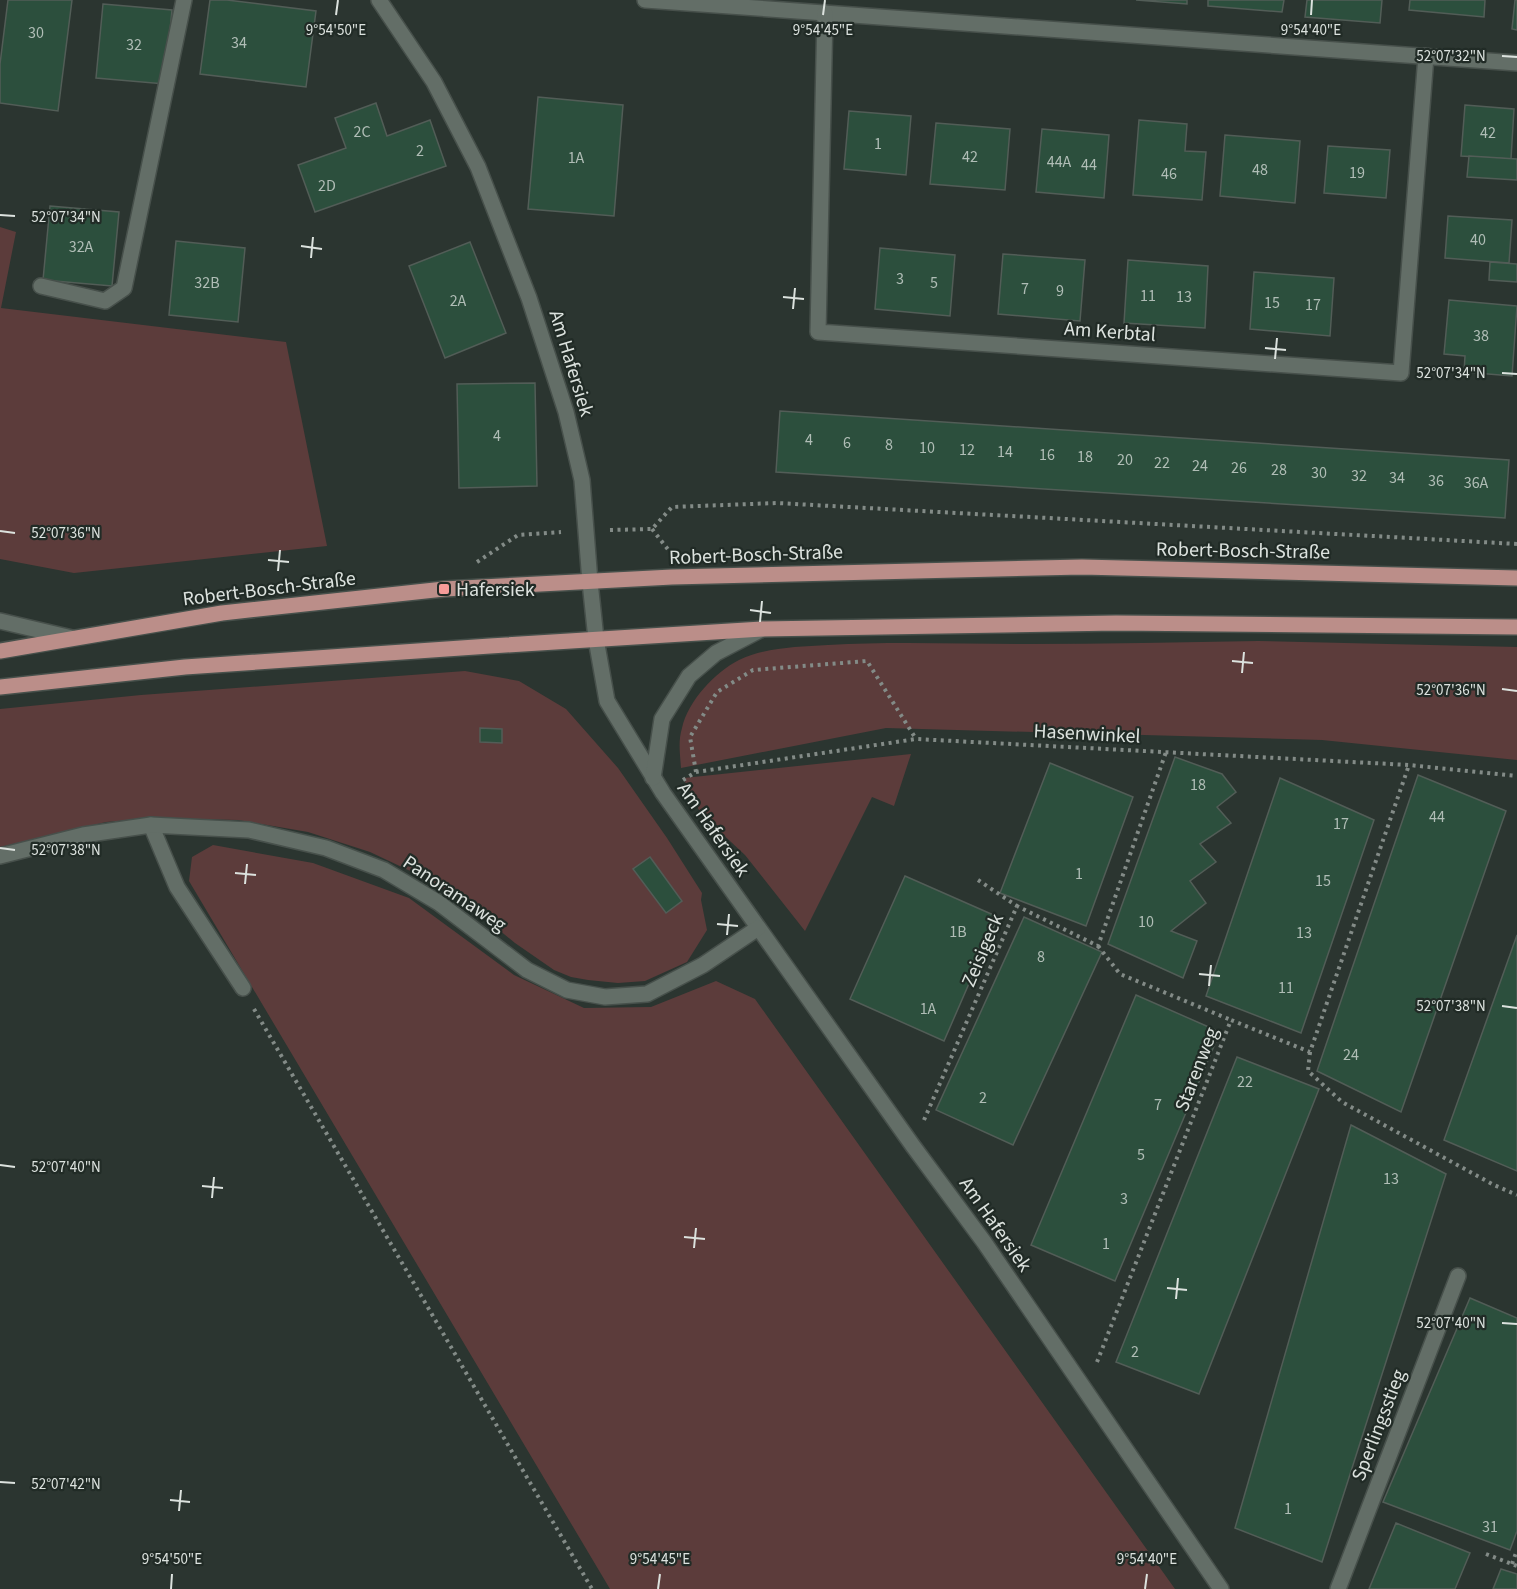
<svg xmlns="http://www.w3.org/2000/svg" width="1517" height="1589" font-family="'Source Sans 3',sans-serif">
<rect width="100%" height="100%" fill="#2b3530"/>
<g fill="#5c3c3b">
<path d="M0 227 16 232 1 308 286 342 327 546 74 573 0 559Z"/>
<path d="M1258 641 1517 647V760L1322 740 886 728 681 768C680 754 678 741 682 728 688 701 715 672 739 660 767 647 797 647 828 645 894 641 961 644 1027 644 1104 644 1181 642 1258 641Z"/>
<path d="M465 671 519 681 566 709 618 768 667 838 702 893 701 900 707 930 687 962 645 981 618 983 588 980 571 977 554 970 515 943 476 911 423 877 370 852 308 832 238 820 152 818 106 822 0 847V709L141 695Z"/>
<path d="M911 754 894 806 872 797 805 931 745 855 702 815 689 793 684 778Z"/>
<path d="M213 845 313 863 409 898 514 975 584 1008 651 1007 716 981 755 999 1175 1589H610L189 881 192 857Z"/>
</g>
<g fill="#2c4f3d" stroke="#525d57" stroke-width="1.5">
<path d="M8 0H72L58 111 0 103V64Z"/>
<path d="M210 0H227L316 11 306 87 200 74Z"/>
<path d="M1136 0H1187V4Z"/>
<path d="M1208 0H1284L1282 12 1208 6Z"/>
<path d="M1307 0H1382L1380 23 1305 17Z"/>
<path d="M1410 0H1485L1484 17 1409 10Z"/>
<path d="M1515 0H1517V30L1512 29Z"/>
<path d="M103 4 172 10 165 84 96 78Z"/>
<path d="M538 97 623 105 614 216 528 209Z"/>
<path d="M376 103 387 136 430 120 446 166 315 212 298 165 346 148 335 118Z"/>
<path d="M1465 105 1514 109 1511 159 1461 156Z"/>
<path d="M849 111 911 116 906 175 844 169Z"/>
<path d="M1139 120 1187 124 1185 151 1206 152 1202 200 1133 195Z"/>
<path d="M936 123 1010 129 1005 190 930 184Z"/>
<path d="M1042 129 1109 135 1104 198 1036 192Z"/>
<path d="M1225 135 1300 141 1295 203 1220 196Z"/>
<path d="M1328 146 1390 150 1386 198 1324 193Z"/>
<path d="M1469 156 1517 159V180L1467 177Z"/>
<path d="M50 206 119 212 112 286 43 280Z"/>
<path d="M1448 216 1512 220 1509 263 1445 258Z"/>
<path d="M176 241 245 248 238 322 169 315Z"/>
<path d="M470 242 506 333 445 358 409 266Z"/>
<path d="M880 248 955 255 950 316 875 309Z"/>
<path d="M1003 254 1085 260 1080 321 998 314Z"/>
<path d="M1128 260 1208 266 1205 328 1124 323Z"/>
<path d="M1490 262 1517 264V282L1489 280Z"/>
<path d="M1254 272 1334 278 1330 336 1250 329Z"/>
<path d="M1449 300 1517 306 1512 376 1464 372 1465 356 1444 354Z"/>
<path d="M535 383 537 486 459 488 457 384Z"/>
<path d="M780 411 1509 460 1505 518 776 472Z"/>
<path d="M480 728 502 729V743L480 742Z"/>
<path d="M1175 757 1222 774 1236 792 1217 807 1231 823 1200 844 1216 862 1190 881 1206 903 1171 931 1197 941 1183 978 1108 944Z"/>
<path d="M1050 763 1133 797 1086 926 1000 893Z"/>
<path d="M1418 775 1506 811 1401 1112 1317 1071Z"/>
<path d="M1280 778 1374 820 1301 1033 1206 996Z"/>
<path d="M650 857 682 901 666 913 633 869Z"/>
<path d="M905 876 998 917 944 1041 850 999Z"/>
<path d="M1024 917 1102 952 1013 1145 936 1110Z"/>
<path d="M1517 935V1171L1444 1140Z"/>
<path d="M1136 995 1220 1032 1115 1281 1031 1245Z"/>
<path d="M1237 1057 1319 1089 1199 1394 1116 1362Z"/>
<path d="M1351 1125 1446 1174 1322 1562 1235 1528Z"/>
<path d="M1470 1298 1517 1318V1531L1510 1550 1383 1502Z"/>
<path d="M1396 1523 1470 1553 1455 1589H1369Z"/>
<path d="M1501 1569 1517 1574V1589H1493Z"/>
</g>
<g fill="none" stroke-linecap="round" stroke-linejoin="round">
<defs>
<g id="minor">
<path d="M379 0 434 82 478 167 529 298 566 412 582 480 590 582 596 639 607 701 663 793 913 1146 984 1242 1221 1589"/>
<path d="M645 0 1517 63"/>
<path d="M825 13 818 332 1401 373 1426 56"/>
<path d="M41 286 105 301 124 288 184 0"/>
<path d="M0 621 72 638"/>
<path d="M653 778 662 719 689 676 716 653 762 629"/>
<path d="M151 825 177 887 243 988"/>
<path d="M0 856 83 835 151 825 249 830 326 848 384 870 439 903 527 970 567 990 605 997 647 994 703 965 758 928"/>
<path d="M1338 1589 1458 1276"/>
</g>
<g id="major">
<path d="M0 651 222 613 444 589 672 577 1082 567 1517 578"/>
<path d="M0 687 185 667 490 646 762 629 1116 623 1517 627"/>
</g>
</defs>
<use href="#minor" stroke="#47504b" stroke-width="18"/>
<use href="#major" stroke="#47504b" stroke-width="18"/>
<g stroke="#838b87" stroke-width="4" stroke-dasharray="3 4.5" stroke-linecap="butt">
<path d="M652 529 670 552"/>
<path d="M610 530 652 529 672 507 777 503 1517 544"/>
<path d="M477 562 518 535 561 532"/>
<path d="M696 772 690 737 717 692 753 670 867 661 916 739"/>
<path d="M683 780 696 772 916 739 1409 765 1517 776"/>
<path d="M978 880 1017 906"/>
<path d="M1098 946 1120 974 1231 1020"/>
<path d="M254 1009 592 1589"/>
<path d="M1310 1052 1308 1071 1342 1102 1494 1185 1517 1195"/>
<path d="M924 1120 1017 906 1098 946 1166 752"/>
<path d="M1097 1362 1231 1020 1310 1052 1409 765"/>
<path d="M1486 1554 1517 1566"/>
<path d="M1512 1564 1517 1550"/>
</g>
<use href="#minor" stroke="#636e67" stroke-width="15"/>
<use href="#major" stroke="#bb8e89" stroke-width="15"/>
</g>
<path fill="none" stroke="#dce2de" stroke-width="2" d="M336 15 338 0M823 15 825 0M1311 15 1312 0M1502 56 1517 57M0 215 15 216M301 246 322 249M311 258 313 237M783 297 804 299M793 309 795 288M1265 348 1286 350M1275 359 1277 338M1502 373 1517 374M0 531 15 533M268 560 289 562M278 571 280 550M750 610 771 613M760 622 762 601M1232 661 1253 663M1242 673 1244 652M1502 689 1517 691M0 848 15 850M235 873 256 875M245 884 247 864M717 924 738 926M727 935 729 914M1199 974 1220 976M1209 986 1211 965M1502 1006 1517 1008M0 1165 15 1167M202 1186 223 1188M212 1198 214 1177M684 1237 705 1239M694 1248 696 1228M1167 1288 1187 1290M1176 1299 1178 1278M1502 1323 1517 1324M0 1482 15 1483M170 1500 190 1502M179 1511 181 1490M171 1589 172 1574M658 1589 660 1574M1145 1589 1147 1574"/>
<rect fill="#f59b99" stroke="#212b26" stroke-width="2" x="438" y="583" width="12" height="12" rx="3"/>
<g text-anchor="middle" stroke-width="4.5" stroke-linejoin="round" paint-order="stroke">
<g font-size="16" fill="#b0bdb6">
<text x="36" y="38">30</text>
<text x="239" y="48">34</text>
<text x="134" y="50">32</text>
<text x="362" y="137">2C</text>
<text x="1488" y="138">42</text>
<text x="878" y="149">1</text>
<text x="420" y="156">2</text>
<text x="970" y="162">42</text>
<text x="576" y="163">1A</text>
<text x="1059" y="167">44A</text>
<text x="1089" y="170">44</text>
<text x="1260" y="175">48</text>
<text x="1357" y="178">19</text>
<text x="1169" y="179">46</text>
<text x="327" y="191">2D</text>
<text x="1478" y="245">40</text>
<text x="81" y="252">32A</text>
<text x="900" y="284">3</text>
<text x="207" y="288">32B</text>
<text x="934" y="288">5</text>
<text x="1025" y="294">7</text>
<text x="1060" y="296">9</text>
<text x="1148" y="301">11</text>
<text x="1184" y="302">13</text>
<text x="458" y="306">2A</text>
<text x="1272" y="308">15</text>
<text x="1313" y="310">17</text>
<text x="1481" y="341">38</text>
<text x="497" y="441">4</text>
<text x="809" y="445">4</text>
<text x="847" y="448">6</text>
<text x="889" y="450">8</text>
<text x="927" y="453">10</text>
<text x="967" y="455">12</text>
<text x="1005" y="457">14</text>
<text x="1047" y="460">16</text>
<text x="1085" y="462">18</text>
<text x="1125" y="465">20</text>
<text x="1162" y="468">22</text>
<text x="1200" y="471">24</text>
<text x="1239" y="473">26</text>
<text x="1279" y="475">28</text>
<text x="1319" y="478">30</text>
<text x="1359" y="481">32</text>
<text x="1397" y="483">34</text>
<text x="1436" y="486">36</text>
<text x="1476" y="488">36A</text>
<text x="1198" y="790">18</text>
<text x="1437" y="822">44</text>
<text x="1341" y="829">17</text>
<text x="1079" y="879">1</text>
<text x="1323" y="886">15</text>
<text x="1146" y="927">10</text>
<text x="958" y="937">1B</text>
<text x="1304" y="938">13</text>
<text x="1041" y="962">8</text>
<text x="1286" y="993">11</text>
<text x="928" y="1014">1A</text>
<text x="1351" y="1060">24</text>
<text x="1245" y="1087">22</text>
<text x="983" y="1103">2</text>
<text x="1158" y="1110">7</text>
<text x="1141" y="1160">5</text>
<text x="1391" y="1184">13</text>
<text x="1124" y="1204">3</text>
<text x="1106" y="1249">1</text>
<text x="1135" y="1357">2</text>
<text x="1288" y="1514">1</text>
<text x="1490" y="1532">31</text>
</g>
<g font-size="20" fill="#dce2de" stroke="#212b26">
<text transform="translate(1110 331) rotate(4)" y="7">Am Kerbtal</text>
<text transform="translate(572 363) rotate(73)" y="7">Am Hafersiek</text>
<text transform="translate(1243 550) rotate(1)" y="7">Robert-Bosch-Straße</text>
<text transform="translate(756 554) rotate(-2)" y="7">Robert-Bosch-Straße</text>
<text transform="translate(269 588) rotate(-7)" y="7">Robert-Bosch-Straße</text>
<text transform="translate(1087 733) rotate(3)" y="7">Hasenwinkel</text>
<text transform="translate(714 829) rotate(55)" y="7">Am Hafersiek</text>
<text transform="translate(455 893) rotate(34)" y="7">Panoramaweg</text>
<text transform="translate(982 950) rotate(-67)" y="7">Zeisigeck</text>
<text transform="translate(1196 1069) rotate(-69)" y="7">Starenweg</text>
<text transform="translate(996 1224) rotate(55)" y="7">Am Hafersiek</text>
<text transform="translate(1378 1425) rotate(-69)" y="7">Sperlingsstieg</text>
</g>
<g font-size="20" fill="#dce2de" stroke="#212b26" text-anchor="start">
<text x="456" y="596">Hafersiek</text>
</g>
</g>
<g font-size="15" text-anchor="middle" fill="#dce2de" stroke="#212b26" stroke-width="4.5" stroke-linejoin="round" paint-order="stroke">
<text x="336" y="35">9°54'50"E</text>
<text x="823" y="35">9°54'45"E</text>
<text x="1311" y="35">9°54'40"E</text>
<text x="1451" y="61">52°07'32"N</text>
<text x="66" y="222">52°07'34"N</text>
<text x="1451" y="378">52°07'34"N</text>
<text x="66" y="538">52°07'36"N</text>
<text x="1451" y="695">52°07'36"N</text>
<text x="66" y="855">52°07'38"N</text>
<text x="1451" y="1011">52°07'38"N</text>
<text x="66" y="1172">52°07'40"N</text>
<text x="1451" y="1328">52°07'40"N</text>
<text x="66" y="1489">52°07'42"N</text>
<text x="172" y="1564">9°54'50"E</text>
<text x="660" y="1564">9°54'45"E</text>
<text x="1147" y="1564">9°54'40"E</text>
</g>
</svg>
